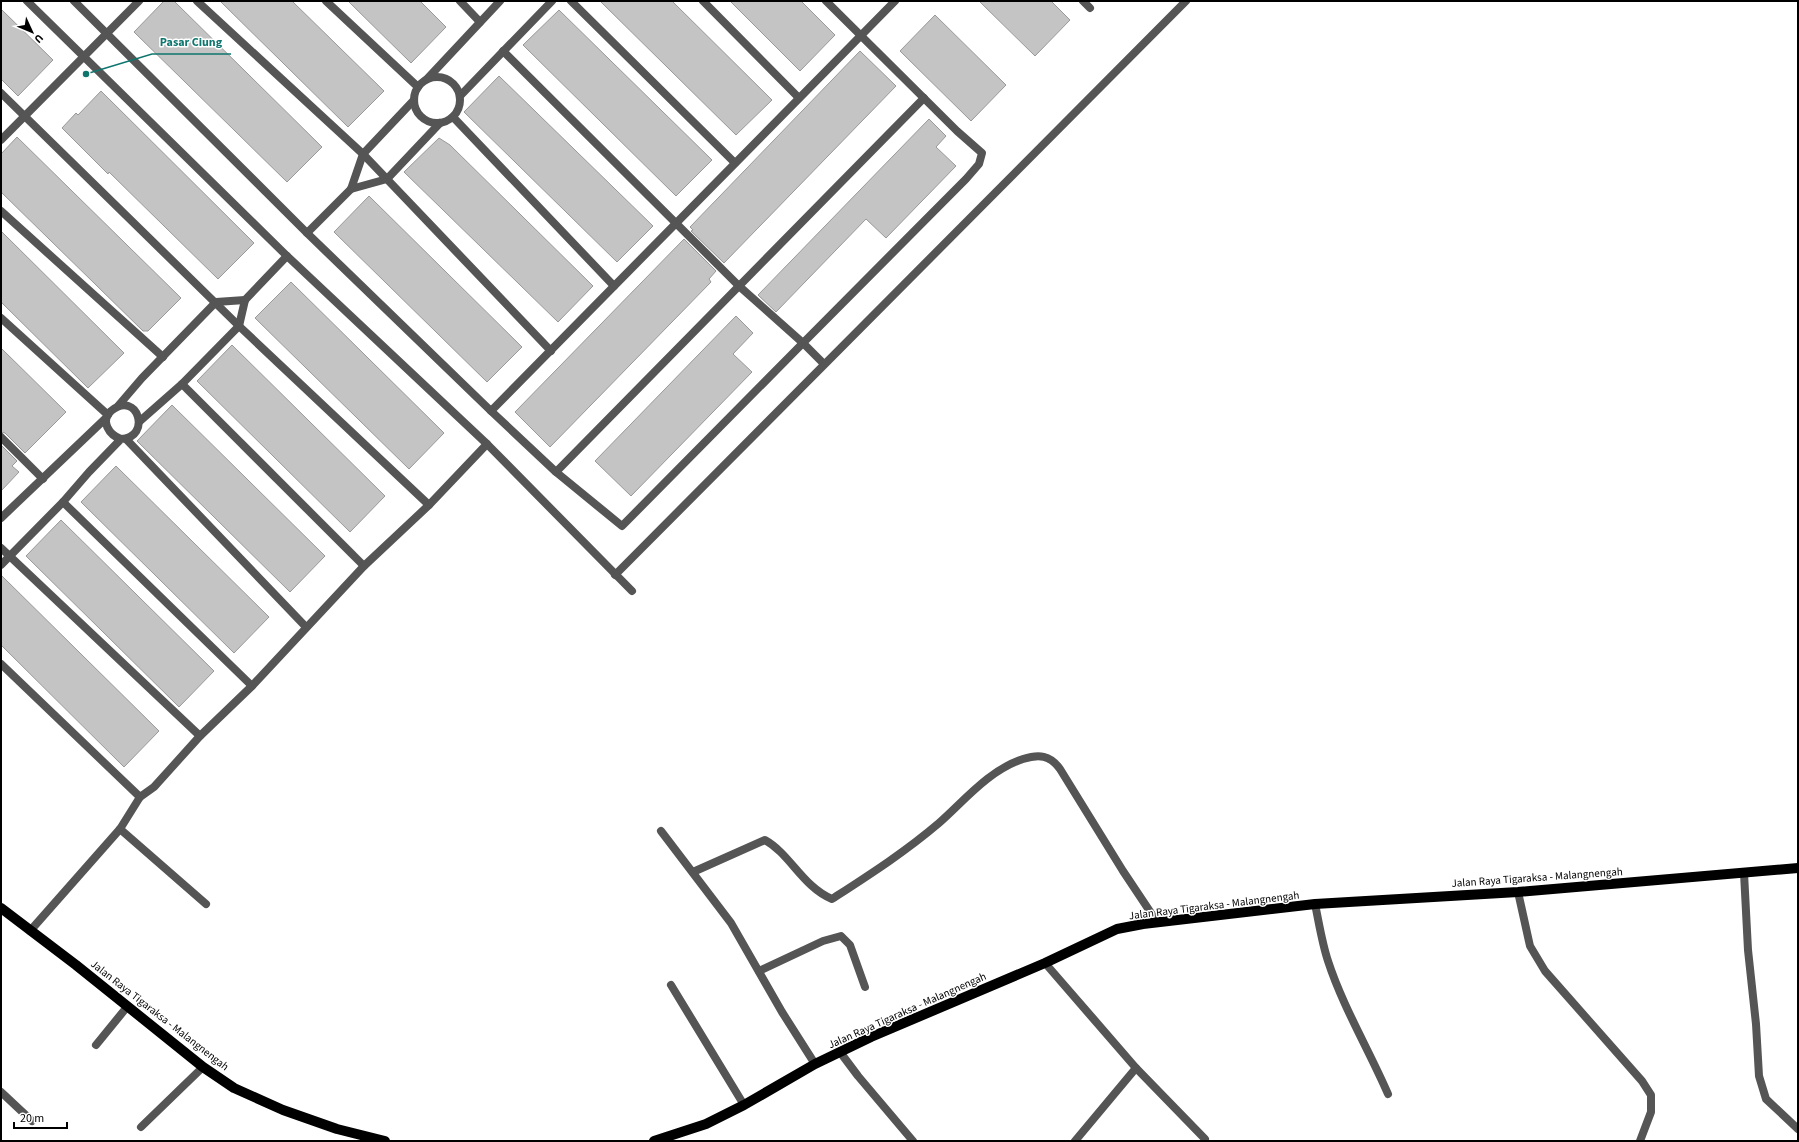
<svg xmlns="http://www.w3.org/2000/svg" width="1799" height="1142" font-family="'Source Sans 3',sans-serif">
<rect width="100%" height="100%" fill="#fff"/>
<g fill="#c4c4c4" stroke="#999">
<path d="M164 1H174L322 147 287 182 134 32Z"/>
<path d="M220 1H292L384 91 348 127Z"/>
<path d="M348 1H420L446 27 411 63Z"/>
<path d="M600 1H672L772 100 736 135Z"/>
<path d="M730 1H801L835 35 800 71Z"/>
<path d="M979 1H1051L1070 20 1035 56Z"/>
<path d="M1 9 53 60 18 96 1 79Z"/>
<path d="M559 10 712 160 676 196 523 45Z"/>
<path d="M935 15 1006 85 971 121 900 51Z"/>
<path d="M860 51 896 86 724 263 691 231 693 230 690 227Z"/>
<path d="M499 76 653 226 617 262 464 112Z"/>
<path d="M101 91 254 243 218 279 109 172 108 174 62 128 76 113 78 115Z"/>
<path d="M929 119 946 136 936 147 956 166 886 238 866 219 776 312 758 295Z"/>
<path d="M17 137 181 298 148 331H143L1 192V154Z"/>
<path d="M439 138 450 145 593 286 558 322 404 172Z"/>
<path d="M369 196 522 347 487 382 334 232Z"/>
<path d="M1 231 124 353 88 388 1 302Z"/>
<path d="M684 239 716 271 709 279 711 282 550 447 515 412Z"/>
<path d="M291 282 444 433 409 469 255 318Z"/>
<path d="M736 316 753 333 733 354 752 372 631 496 595 461Z"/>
<path d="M232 345 385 496 350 532 197 381Z"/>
<path d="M1 348 66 412 25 453 5 433 1 432Z"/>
<path d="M172 405 325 556 290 592 137 441Z"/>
<path d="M1 445 17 461 12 466 19 472 1 491Z"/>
<path d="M116 466 269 617 234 653 81 502Z"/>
<path d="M61 520 214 671 179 707 26 556Z"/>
<path d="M1 575 159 731 124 767 1 645Z"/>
</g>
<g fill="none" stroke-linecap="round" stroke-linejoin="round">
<g stroke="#555" stroke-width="8">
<path d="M27 1 287 256 487 444 632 591"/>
<path d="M74 1 307 233 491 411 556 472 622 526 803 343 739 286 503 51"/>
<path d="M197 1 363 154 551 351"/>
<path d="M326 1 418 87"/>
<path d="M460 1 480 22"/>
<path d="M571 1 735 163"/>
<path d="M703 1 799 98"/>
<path d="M1083 1 1090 8"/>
<circle cx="437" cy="100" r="23"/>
<path d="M427 79 500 1"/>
<path d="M1 93 239 326 429 505"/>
<path d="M460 96 552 1"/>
<path d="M453 117 614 286"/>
<path d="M1 140 139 1"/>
<path d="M351 189 387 179 440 123"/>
<path d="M1 211 163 357"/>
<path d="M307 233 351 189 363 154 414 100"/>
<path d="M1 318 108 415"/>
<path d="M824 364 803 343 966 179 979 164 982 153 957 131 826 1"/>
<path d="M182 384 364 566"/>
<path d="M118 406 142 378 216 302 245 300"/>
<path d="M491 411 895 1"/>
<path d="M140 421 182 384 239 326 245 300 287 256"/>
<path d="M1 437 43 479"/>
<path d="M126 439 306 627"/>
<path d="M556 472 924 98"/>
<path d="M63 502 252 686"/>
<path d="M1 518 106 418"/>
<path d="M1 548 200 736"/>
<path d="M1 565 63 502 89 472 121 439C152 438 138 389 111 411 100 421 109 435 121 439"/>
<path d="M615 575 1186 1"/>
<path d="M1 664 140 797 154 787 200 736 252 686 364 566 429 505 487 444"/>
<path d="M120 829 206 904"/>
<path d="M661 831 731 923 782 1012 815 1064"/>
<path d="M693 872 765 840C790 854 803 887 832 899 869 875 905 852 939 823 964 801 989 770 1023 759 1039 754 1050 755 1060 769L1123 871 1157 922"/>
<path d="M1744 873 1748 950 1756 1024 1759 1076 1766 1099 1798 1129"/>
<path d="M1518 892 1530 946 1545 971 1642 1081 1651 1095V1112L1640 1141"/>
<path d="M1315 904C1319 923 1322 943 1328 961 1343 1007 1369 1050 1388 1094"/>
<path d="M30 931 120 829 140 797"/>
<path d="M1045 963 1136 1068 1205 1139"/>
<path d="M759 971 823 941 841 936 850 945 865 987"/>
<path d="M671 985 744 1105"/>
<path d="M96 1045 127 1007"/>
<path d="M840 1052 858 1076 913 1141"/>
<path d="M1 1092 32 1121"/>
<path d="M141 1127 203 1067"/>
<path d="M1075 1141 1136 1068"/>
</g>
<g stroke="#000" stroke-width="10">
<path d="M1 908 76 965 203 1067 234 1088 283 1110 337 1129 385 1141"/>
<path d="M654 1141 706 1124 744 1105 815 1064 871 1037 1045 963 1117 929 1143 924 1315 904 1518 892 1798 868"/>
</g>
</g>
<g text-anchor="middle" stroke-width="3" stroke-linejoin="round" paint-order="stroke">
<g font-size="11" fill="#000" stroke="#fff">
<text transform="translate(1537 877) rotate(-4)" y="4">Jalan Raya Tigaraksa - Malangnengah</text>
<text transform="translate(1214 905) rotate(-7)" y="4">Jalan Raya Tigaraksa - Malangnengah</text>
<text transform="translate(907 1010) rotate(-24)" y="4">Jalan Raya Tigaraksa - Malangnengah</text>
<text transform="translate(160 1015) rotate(38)" y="4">Jalan Raya Tigaraksa - Malangnengah</text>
</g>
</g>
<path fill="none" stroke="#0f766e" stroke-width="1.5" d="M86 74L152 54H231"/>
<circle fill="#0f766e" stroke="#fff" stroke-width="1.5" cx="86" cy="74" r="4"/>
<g font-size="12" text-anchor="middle" font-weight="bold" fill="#0f766e" stroke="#fff" stroke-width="3" stroke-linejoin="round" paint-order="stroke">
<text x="191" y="46">Pasar Ciung</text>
</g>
<rect width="1799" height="1142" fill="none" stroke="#000000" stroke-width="4"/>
<g transform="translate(32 32) rotate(134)" stroke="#ffffff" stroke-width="3" paint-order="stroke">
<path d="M0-3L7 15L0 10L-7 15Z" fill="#000000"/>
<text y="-6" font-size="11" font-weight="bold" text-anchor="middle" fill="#000000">U</text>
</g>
<path d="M14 1122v6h53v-6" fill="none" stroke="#000000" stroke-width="2"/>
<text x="20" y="1122" font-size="12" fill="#000000" stroke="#ffffff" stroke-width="3" paint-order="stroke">20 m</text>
</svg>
